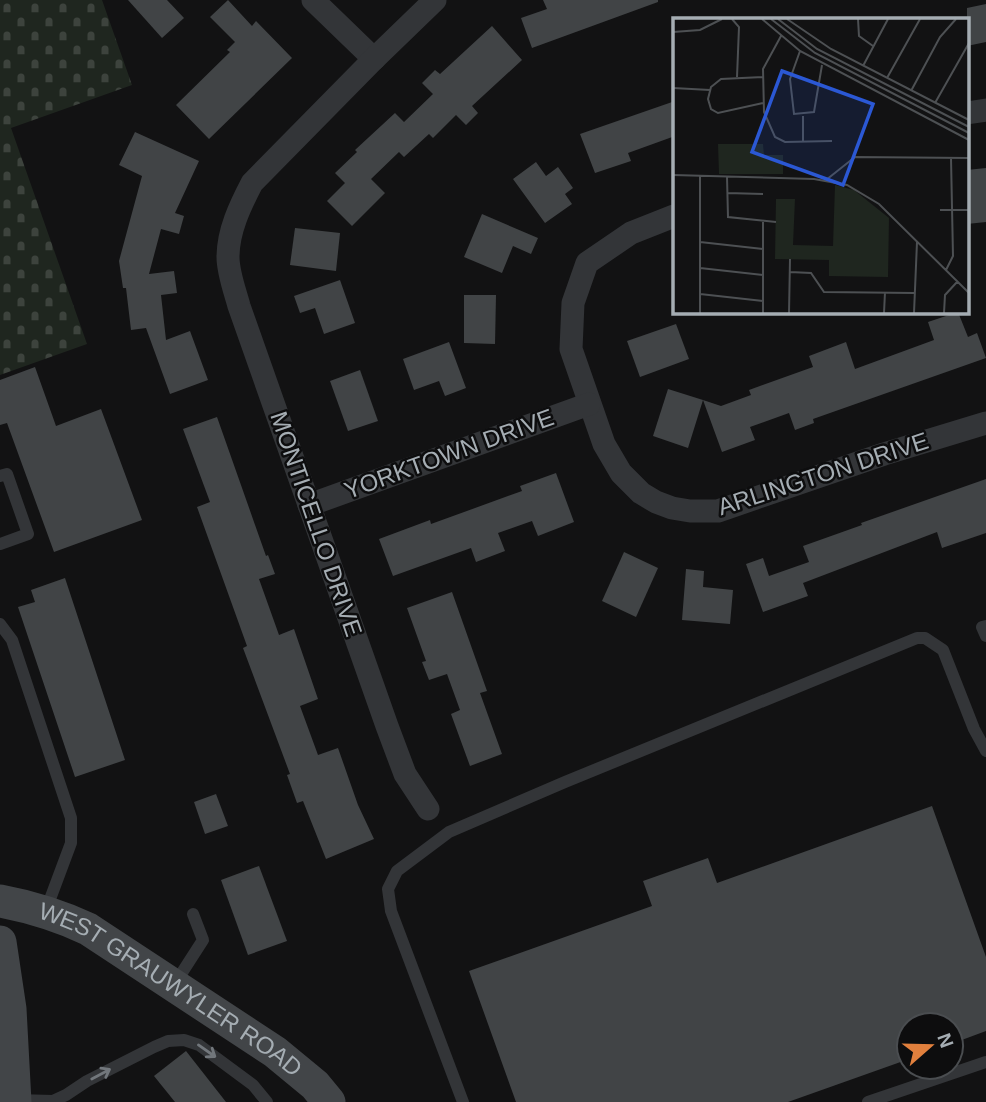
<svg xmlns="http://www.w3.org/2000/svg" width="986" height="1102" font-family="Arial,sans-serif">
<defs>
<pattern id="cemetery-stones" width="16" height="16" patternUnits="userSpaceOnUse" patternTransform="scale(1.75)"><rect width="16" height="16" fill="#1f261f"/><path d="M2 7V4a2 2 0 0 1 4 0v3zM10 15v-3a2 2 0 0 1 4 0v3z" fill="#3d433d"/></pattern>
</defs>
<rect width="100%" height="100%" fill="#121213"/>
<path fill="url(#cemetery-stones)" d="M0 0H102L132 85 11 128 87 344 0 375Z"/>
<g fill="#414446">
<path d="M128 0H167L184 18 162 38Z"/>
<path d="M228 0 252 26 256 21 292 58 209 139 176 105 230 52 227 50 235 42 210 17Z"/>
<path d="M543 0H658V2L532 48 521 18 547 9Z"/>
<path d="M986 4V42L967 46V8Z"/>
<path d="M492 26 522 60 472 106 478 113 466 125 456 115 433 138 429 134 404 157 399 152 371 179 385 193 352 226 327 201 345 183 335 173 357 152 355 150 395 113 404 122 433 94 422 83 435 70 440 74Z"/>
<path d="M675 101V136L628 153 631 161 595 173 580 134Z"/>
<path d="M135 132 199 161 175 213 184 216 179 234 161 229 149 274 174 271 177 293 161 295 166 340 190 331 208 380 170 394 146 328 131 330 126 288H123L119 261 142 176 119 165Z"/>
<path d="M536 162 546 176 558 167 573 188 565 194 572 204 545 223 513 179Z"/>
<path d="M986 168V222L967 224V170Z"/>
<path d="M482 214 538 238 531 254 513 246 502 273 464 257Z"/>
<path d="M295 228 340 233 336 271 290 265Z"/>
<path d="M340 280 355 323 324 334 315 308 300 313 294 296Z"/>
<path d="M464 295H496L495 344 464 343Z"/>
<path d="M958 312 968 337 977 333 986 358 813 419 814 423 795 430 789 413 750 427 755 440 722 452 703 400 721 406 751 395 749 390 813 367 809 356 846 342 855 369 934 340 928 322Z"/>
<path d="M676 324 689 359 640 377 627 341Z"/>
<path d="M449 342 466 388 445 396 439 381 414 390 403 359Z"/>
<path d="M35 367 56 426 101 409 142 520 54 552 7 423 0 425V380Z"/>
<path d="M360 370 378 421 348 431 330 381Z"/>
<path d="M668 389 703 400 688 448 653 436Z"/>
<path d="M217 417 266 556 268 555 275 574 259 579 279 635 294 629 318 699 300 706 318 755 338 748 358 805 374 839 326 859 303 801 297 803 287 775 290 774 243 648 247 646 197 507 210 502 183 429Z"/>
<path d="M556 473 574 522 538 536 532 521 498 533 505 551 476 562 471 548 393 576 379 539 430 520 431 524 522 491 520 486Z"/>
<path d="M986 479V533L942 548 937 532 803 583 808 596 763 612 746 564 763 558 769 576 809 562 803 546 862 525 861 523Z"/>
<path d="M624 552 658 568 636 617 602 601Z"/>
<path d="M686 569 704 571 703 587 733 590 730 624 682 620Z"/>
<path d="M65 578 125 760 75 777 18 607 35 602 31 590Z"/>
<path d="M452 592 487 691 480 693 502 754 470 766 451 714 460 710 447 674 429 680 422 662 426 661 407 608Z"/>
<path d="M216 794 228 826 205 834 194 802Z"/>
<path d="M932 806 986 957V1031L951 1044V1025H909V1059L788 1102H516L469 971 652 906 643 881 708 858 717 883Z"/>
<path d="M259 866 287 941 248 955 221 880Z"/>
<path d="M186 1051 226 1102H175L154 1076Z"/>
</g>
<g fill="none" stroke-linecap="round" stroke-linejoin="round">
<g stroke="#333538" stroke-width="12">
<path d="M0 476 7 474 28 534 0 544"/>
<path d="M0 624 12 640 71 818V843L46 910"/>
<path d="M986 626 982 627 986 636"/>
<path d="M174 985 203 940 193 914"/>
<path d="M16 1100 53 1101 66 1095 87 1081 154 1047 168 1041 184 1040 199 1045 253 1085 267 1102"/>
<path d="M463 1102 391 911 388 889 397 871 449 832 565 782 917 638H925L943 650 974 729 986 751"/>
<path d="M868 1102 986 1062"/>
</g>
<g stroke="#333538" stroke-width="23">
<path d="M313 0 374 59"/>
<path d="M967 113 986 110"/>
<path d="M674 216 631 233 587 263 573 303 571 349 604 444 621 473 641 493 656 502 672 508 690 511H718L884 454 986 423"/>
<path d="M309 505 589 404"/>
<path d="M428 809 405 774 387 726 239 306C235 291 228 273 228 257 228 231 240 206 252 183L374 59 435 0"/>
</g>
<g stroke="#424548" stroke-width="33">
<path id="s1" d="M0 901C32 907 58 915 88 929L275 1052 315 1085 329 1102"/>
<path d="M0 942 10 1009 15 1102"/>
</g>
</g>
<defs><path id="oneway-shaft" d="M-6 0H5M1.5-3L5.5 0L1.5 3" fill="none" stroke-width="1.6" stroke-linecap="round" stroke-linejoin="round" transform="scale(1.75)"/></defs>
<g stroke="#72777c">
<use href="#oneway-shaft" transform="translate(207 1051) rotate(35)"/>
<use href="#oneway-shaft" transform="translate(101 1074) rotate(-28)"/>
</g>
<g text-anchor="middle" stroke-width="5" stroke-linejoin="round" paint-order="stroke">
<g font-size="24" fill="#a5adb3" stroke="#0d0d0e">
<text transform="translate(449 454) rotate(-20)" y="8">YORKTOWN DRIVE</text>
<text transform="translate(823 474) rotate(-18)" y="8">ARLINGTON DRIVE</text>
<text transform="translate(316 524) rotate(71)" y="8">MONTICELLO DRIVE</text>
<text dy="8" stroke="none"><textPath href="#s1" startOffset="194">WEST GRAUWYLER ROAD</textPath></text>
</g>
</g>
<g transform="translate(673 18)">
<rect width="296" height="296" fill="#121213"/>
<path d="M45 126H90L91 137H110V156H46Z" fill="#1f261f"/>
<path d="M162 167 181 172 216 200 215 259 156 258V242L102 241 103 181H122L120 227 160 228Z" fill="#1f261f"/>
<path fill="none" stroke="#4d5053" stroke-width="2" d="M59 1 66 9 64 59M89 1 127 33 296 122M98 1 142 35 296 115M105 1 144 31 296 109M114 1 158 31 296 102M185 1 186 18 200 28M0 14 27 12 49 1M108 18 90 51 91 94 102 119 112 124 159 123M127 33 117 61 121 96 141 94 149 47M190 48 215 1M90 59 48 61 38 69 35 81 38 91 45 95 90 85M214 60 247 1M0 70 37 72M238 73 267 19 283 1M262 85 296 25M130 124V98M0 157 141 161 174 167 206 186 296 275M54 159 55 199 103 204M153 162 182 139 296 140M54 175 90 176M267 192H296M27 224 90 231M27 250 90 257M273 252 280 238 278 140M117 254 138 255 151 274 241 275M27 276 90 283M27 295V158M90 295V204M116 295 117 241M211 295 212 274M241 295 244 224M271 295 272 277 284 264"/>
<path fill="#2b58d4" fill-opacity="0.15" stroke="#2b58d4" stroke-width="3.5" d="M109 53 200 86 170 167 79 134Z"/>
<rect width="296" height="296" fill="none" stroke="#a5adb3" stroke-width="3.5"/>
</g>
<g transform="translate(930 1046) rotate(70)"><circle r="33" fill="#0d0d0e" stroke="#4a4d50" stroke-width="2"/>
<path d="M0-5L12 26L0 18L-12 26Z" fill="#e1803d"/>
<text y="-10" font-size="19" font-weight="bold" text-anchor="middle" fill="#a5adb3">N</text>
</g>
</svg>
